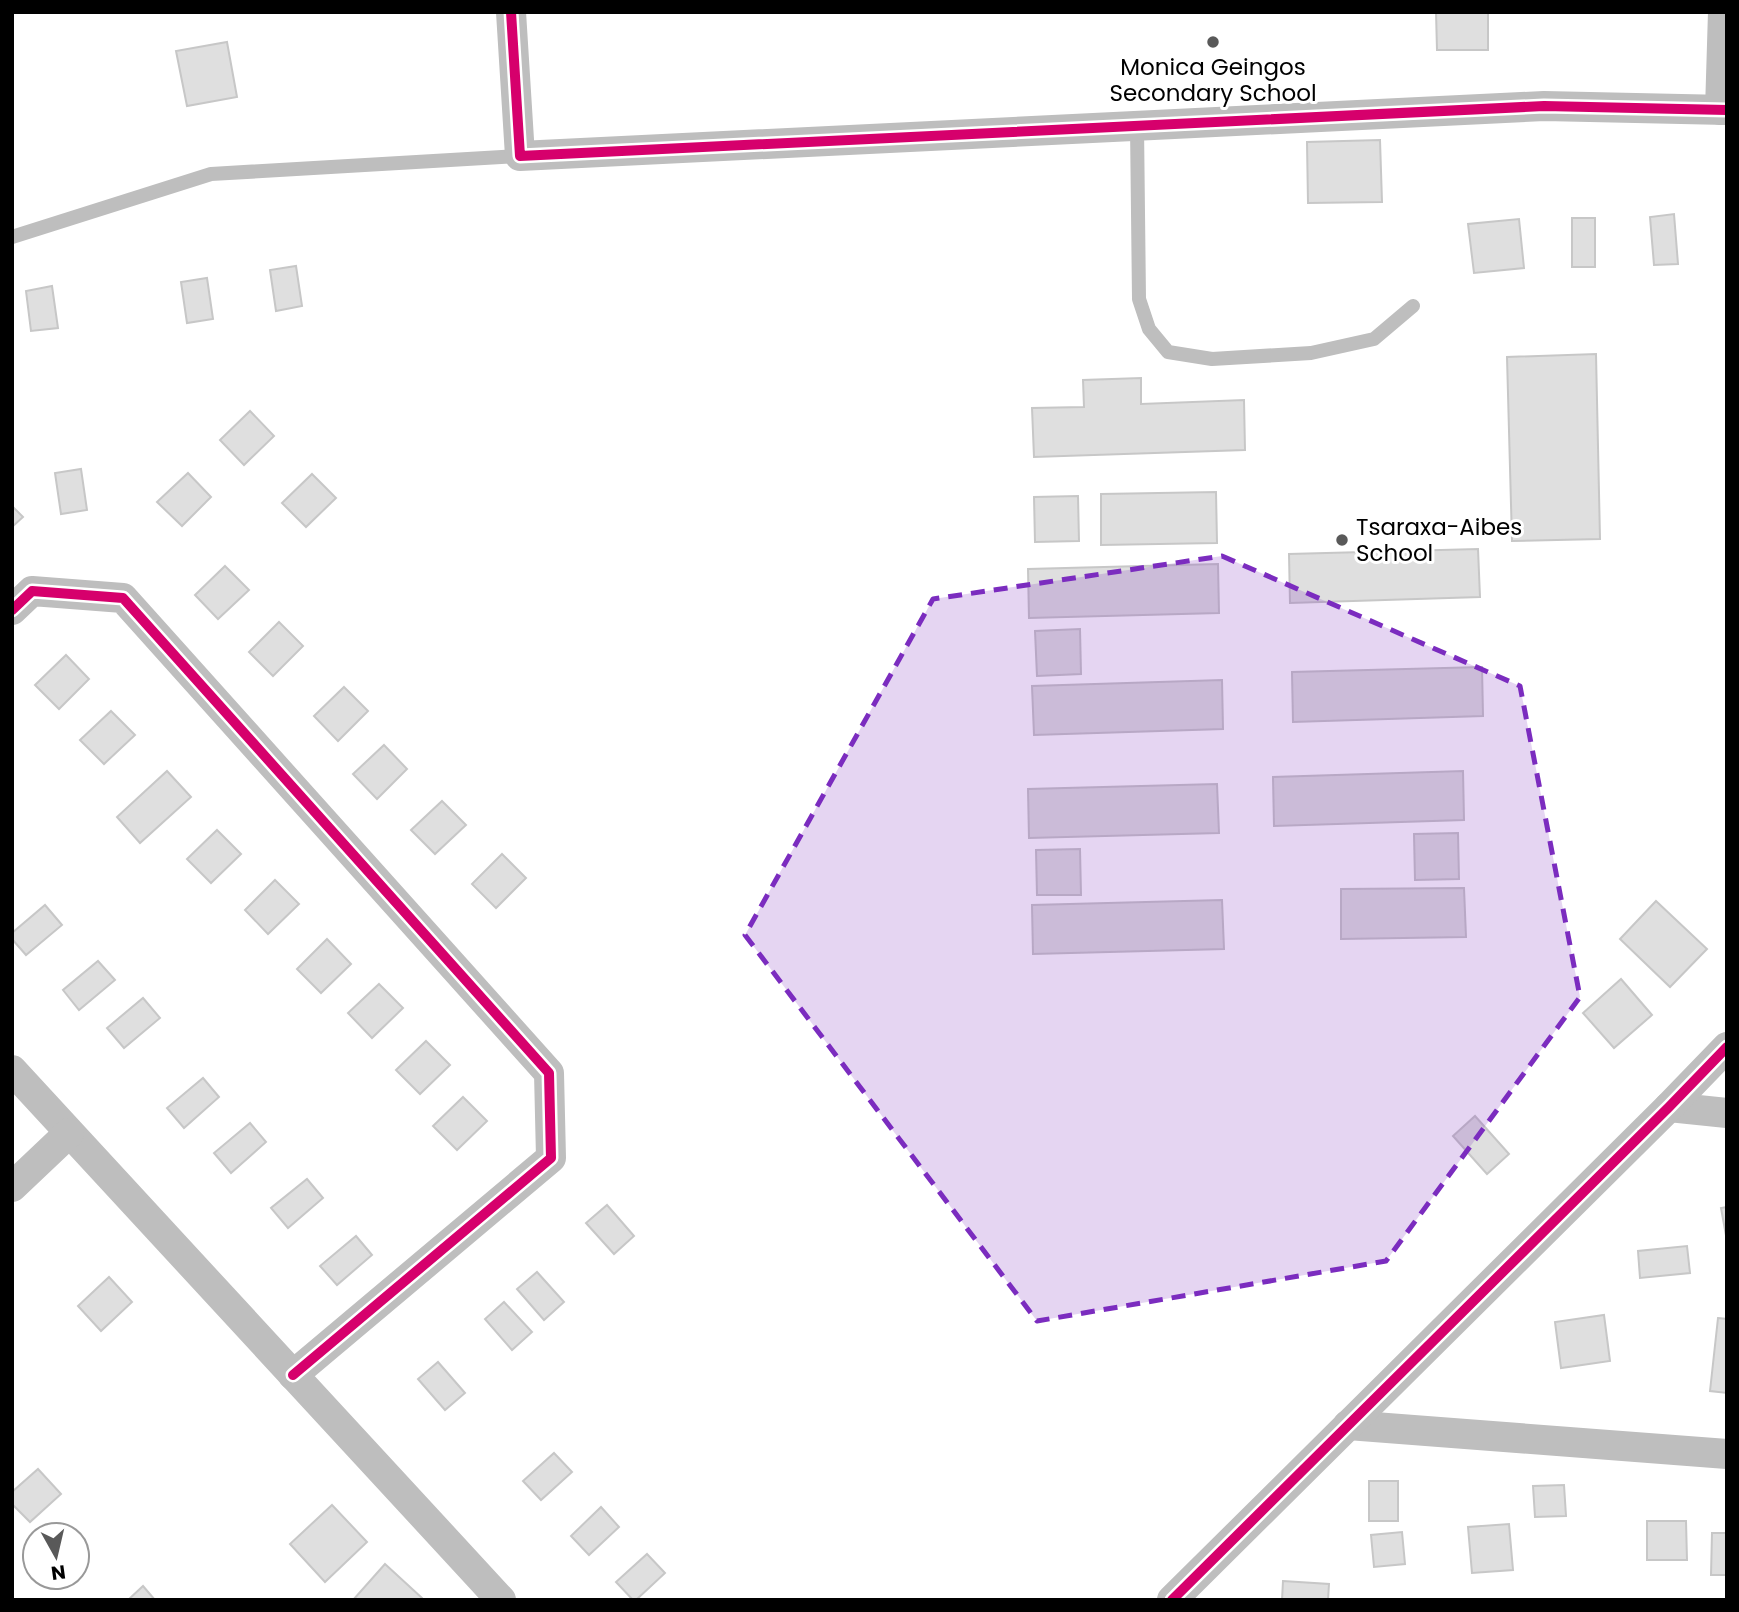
<svg xmlns="http://www.w3.org/2000/svg" width="1739" height="1612" font-family="Poppins,sans-serif">
<rect width="100%" height="100%" fill="#fff"/>
<g fill="#dfdfdf" stroke="#c7c7c7" stroke-width="2">
<path d="M1436 12H1488V50H1437Z"/>
<path d="M227 42 237 97 187 106 176 51Z"/>
<path d="M1380 140 1382 202 1308 203 1307 142Z"/>
<path d="M1674 214 1678 264 1654 265 1650 217Z"/>
<rect x="1572" y="218" width="23" height="49"/>
<path d="M1519 219 1524 268 1474 273 1468 224Z"/>
<path d="M296 266 302 306 276 311 270 270Z"/>
<path d="M207 278 213 319 187 323 181 282Z"/>
<path d="M52 286 58 328 31 331 26 291Z"/>
<path d="M1596 354 1600 539 1512 541 1507 357Z"/>
<path d="M1141 378V404L1244 400 1245 450 1034 457 1032 408 1084 407 1083 380Z"/>
<path d="M250 411 274 436 244 465 220 440Z"/>
<path d="M81 469 87 510 61 514 55 473Z"/>
<path d="M188 473 211 497 182 526 157 502Z"/>
<path d="M312 474 336 498 306 527 282 503Z"/>
<path d="M1216 492 1217 543 1101 545V494Z"/>
<path d="M1078 496 1079 541 1035 542 1034 497Z"/>
<path d="M12 506 23 517 12 527Z"/>
<path d="M1478 549 1480 597 1290 603 1289 554Z"/>
<path d="M1218 564 1219 613 1029 618 1028 569Z"/>
<path d="M225 566 249 590 218 619 195 595Z"/>
<path d="M279 622 303 646 273 676 249 652Z"/>
<path d="M1080 629 1081 674 1037 676 1035 631Z"/>
<path d="M66 655 89 679 59 709 35 685Z"/>
<path d="M1482 667 1483 716 1293 722 1292 672Z"/>
<path d="M1222 680 1223 729 1034 735 1032 686Z"/>
<path d="M344 687 368 711 338 741 314 716Z"/>
<path d="M111 711 135 735 104 764 80 740Z"/>
<path d="M384 745 407 769 377 799 353 774Z"/>
<path d="M167 771 191 797 140 843 117 817Z"/>
<path d="M1463 771 1464 820 1274 826 1273 777Z"/>
<path d="M1217 784 1219 833 1029 838 1028 789Z"/>
<path d="M442 801 466 825 435 854 411 830Z"/>
<path d="M217 830 241 854 211 883 187 859Z"/>
<path d="M1458 833 1459 879 1415 880 1414 834Z"/>
<path d="M1080 849 1081 895H1037L1036 850Z"/>
<path d="M502 854 526 878 496 908 472 884Z"/>
<path d="M275 880 299 904 268 934 245 910Z"/>
<path d="M1464 888 1466 937 1341 939V889Z"/>
<path d="M1222 900 1224 949 1033 954 1032 905Z"/>
<path d="M1656 901 1707 949 1670 987 1620 939Z"/>
<path d="M45 905 62 925 26 955 12 939V933Z"/>
<path d="M327 939 351 964 321 993 297 969Z"/>
<path d="M98 961 115 980 79 1010 63 990Z"/>
<path d="M1621 979 1652 1015 1614 1048 1583 1013Z"/>
<path d="M379 984 403 1008 372 1038 348 1013Z"/>
<path d="M143 998 160 1018 124 1048 107 1028Z"/>
<path d="M426 1041 450 1065 420 1094 396 1070Z"/>
<path d="M203 1078 219 1097 184 1128 167 1108Z"/>
<path d="M463 1097 487 1121 457 1150 433 1126Z"/>
<path d="M1475 1116 1509 1154 1487 1174 1453 1136Z"/>
<path d="M250 1123 266 1142 231 1173 214 1153Z"/>
<path d="M307 1179 323 1198 288 1228 271 1208Z"/>
<path d="M607 1205 634 1236 614 1254 586 1223Z"/>
<path d="M1727 1207V1241L1721 1208Z"/>
<path d="M356 1236 372 1255 337 1285 320 1266Z"/>
<path d="M1687 1246 1690 1273 1640 1278 1638 1251Z"/>
<path d="M537 1272 564 1302 544 1320 517 1289Z"/>
<path d="M109 1277 132 1302 101 1331 78 1306Z"/>
<path d="M504 1302 532 1332 512 1350 485 1319Z"/>
<path d="M1604 1315 1610 1361 1561 1368 1555 1322Z"/>
<path d="M1718 1318 1727 1319V1393L1710 1391Z"/>
<path d="M438 1362 465 1393 445 1410 418 1379Z"/>
<path d="M554 1453 572 1472 541 1500 523 1481Z"/>
<path d="M38 1469 61 1494 30 1522 12 1504V1492Z"/>
<rect x="1369" y="1481" width="29" height="40"/>
<path d="M1564 1485 1566 1516 1535 1517 1533 1486Z"/>
<path d="M332 1505 367 1542 325 1582 290 1544Z"/>
<path d="M601 1507 619 1527 589 1555 571 1536Z"/>
<path d="M1647 1521H1686L1687 1560H1647Z"/>
<path d="M1509 1524 1513 1570 1472 1573 1468 1527Z"/>
<path d="M1402 1532 1405 1564 1374 1567 1371 1535Z"/>
<path d="M1712 1533H1727V1575H1711Z"/>
<path d="M647 1554 665 1573 636 1600H633L616 1582Z"/>
<path d="M385 1564 422 1598 421 1600H353Z"/>
<path d="M1283 1581 1329 1584 1328 1600H1282Z"/>
<path d="M143 1586 155 1600H128Z"/>
</g>
<g fill="none" stroke-linecap="round" stroke-linejoin="round">
<g stroke="#bebebe" stroke-width="14">
<path d="M1137 126 1139 299 1149 329 1168 352 1212 359 1311 353 1374 339 1413 306"/>
<path d="M12 237 211 174 520 156"/>
</g>
<g stroke="#bebebe" stroke-width="30">
<path d="M511 12 520 156 1544 106 1727 110"/>
<path d="M1720 110 1723 12"/>
<path d="M12 610 32 591 123 598 549 1073 551 1158 293 1375"/>
<path d="M12 1070 501 1600"/>
<path d="M1669 1107 1727 1113"/>
<path d="M12 1187 69 1133"/>
<path d="M1348 1425 1727 1454"/>
<path d="M1172 1600 1669 1107 1727 1047"/>
</g>
<defs>
<g id="cycleway">
<path d="M511 12 520 156 1544 106 1727 110"/>
<path d="M12 610 32 591 123 598 549 1073 551 1158 293 1375"/>
<path d="M1172 1600 1669 1107 1727 1047"/>
</g>
</defs>
<use href="#cycleway" stroke="#fff" stroke-width="15"/>
<use href="#cycleway" stroke="#d6006c" stroke-width="10"/>
</g>
<path fill="#7b2cbf" fill-opacity="0.2" stroke="#7b2cbf" stroke-width="5" stroke-dasharray="14 9" stroke-linejoin="round" d="M1222 556 1520 686 1580 997 1386 1261 1037 1321 745 935 933 599Z"/>
<g fill="#595959" stroke="#fff" stroke-width="2.5">
<circle cx="1213" cy="42" r="7"/>
<circle cx="1342" cy="540" r="7"/>
</g>
<g text-anchor="middle" stroke-width="6" stroke-linejoin="round" paint-order="stroke">
<g font-size="23" fill="#000" stroke="#fff">
<text x="1213" y="75">Monica Geingos<tspan x="1213" dy="26">Secondary School</tspan></text>
<text x="1356" y="535" text-anchor="start">Tsaraxa-Aibes<tspan x="1356" dy="26">School</tspan></text>
</g>
</g>
<rect width="1739" height="1612" fill="none" stroke="#000000" stroke-width="28"/>
<g transform="translate(56 1556) rotate(172)"><circle r="33" fill="#ffffff" stroke="#999999" stroke-width="2"/>
<path d="M0-5L12 26L0 18L-12 26Z" fill="#595959"/>
<text y="-10" font-size="19" font-weight="bold" text-anchor="middle" fill="#000000">N</text>
</g>
</svg>
